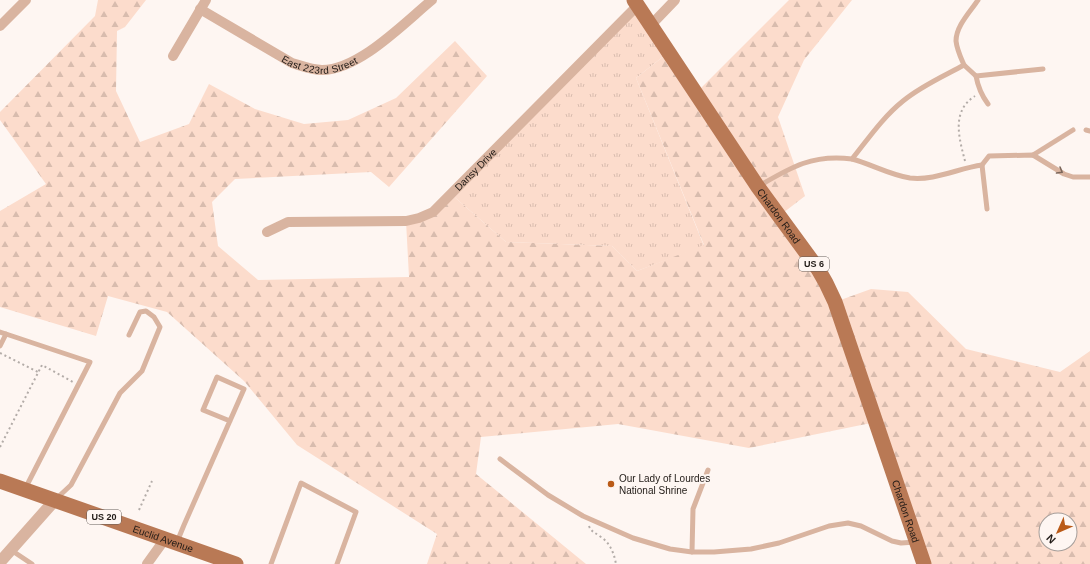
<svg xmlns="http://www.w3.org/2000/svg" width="1090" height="564" font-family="Arial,sans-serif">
<defs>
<pattern id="grass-tufts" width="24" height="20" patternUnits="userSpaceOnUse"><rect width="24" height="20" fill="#fcdccc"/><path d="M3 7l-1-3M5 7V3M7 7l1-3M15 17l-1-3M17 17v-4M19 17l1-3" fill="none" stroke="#d8bcae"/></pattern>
<pattern id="forest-firs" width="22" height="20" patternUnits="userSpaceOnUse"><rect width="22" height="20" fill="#fcdccc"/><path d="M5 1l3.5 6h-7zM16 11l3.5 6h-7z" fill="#d8bcae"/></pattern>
</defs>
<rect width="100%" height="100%" fill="#fef6f2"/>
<path fill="url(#grass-tufts)" d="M638 5 669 52 636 78 704 246 637 271 612 246 506 242 451 194Z"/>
<path fill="url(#forest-firs)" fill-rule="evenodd" d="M98 0H146L125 27 117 31 116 91 140 142 189 124 209 84 255 109 304 124 348 120 396 98 455 41 487 76 389 187 371 172 235 179 212 202 218 246 258 280 409 277 406 221 419 218 451 194 506 242 612 246 637 271 704 245 636 78 669 52 696 93 789 0H852L804 60 778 117 805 196 779 216 835 302 871 289 908 292 966 349 1060 372 1090 351V564H924L876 422 749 448 618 424 481 437 476 474 586 564H427L437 534 297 445 244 381 167 312 108 296 96 336 0 307V211L46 184 0 120V112L95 16ZM1046 520H1070V544H1046Z"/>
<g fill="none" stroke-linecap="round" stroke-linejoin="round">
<g stroke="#b3aca8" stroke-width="2" stroke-dasharray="2 3" stroke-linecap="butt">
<path d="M965 161C959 138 951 111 975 96"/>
<path d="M0 353 38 372"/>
<path d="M0 447 42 365 73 382"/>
<path d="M139 510 152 481"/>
<path d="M589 526C591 532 596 533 601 537 610 543 614 553 616 564"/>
</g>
<g stroke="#d9b4a0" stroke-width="5">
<path d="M964 65 976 76 1043 69"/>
<path d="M976 76C978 87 982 96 988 104"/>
<path d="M1086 130 1090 131"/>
<path d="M1033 155 1073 130"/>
<path d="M852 159C871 164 890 175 910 178 934 181 959 168 982 165"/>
<path d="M759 186C791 167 813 154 852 159 868 139 883 117 903 101 921 86 944 76 964 65 961 58 957 50 956 41 956 26 970 12 978 0"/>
<path d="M987 209 982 165 989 156 1033 155 1064 174 1073 177H1090"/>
<path d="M0 332 6 334 0 346"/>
<path d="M6 334 90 362 26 487"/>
<path d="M500 459 548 495 583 516 633 538 670 549 692 552H714L751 549 779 543 829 526 848 523 861 526 892 541 901 543 916 542"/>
<path d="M56 499 71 485 120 393 142 371 160 327 154 317 146 311 140 312 129 335"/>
<path d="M177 542 184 525 244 389 217 377 203 410 230 421"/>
<path d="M11 550 32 564"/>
<path d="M692 552 693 509 708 470"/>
<path d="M271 564 301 483 356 512 337 564"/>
</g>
<g stroke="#d9b4a0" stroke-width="10">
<path id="s1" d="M200 9 292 63C302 66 312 70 322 70 359 70 404 23 432 0"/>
<path d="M651 25 675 0"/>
<path d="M0 26 26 0"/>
<path d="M173 56 206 0"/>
<path id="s2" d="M267 232 288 222 406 221 419 218 433 212 638 5"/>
<path d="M147 564 165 539"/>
</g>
<path stroke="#d9b4a0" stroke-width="12" d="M0 562 55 500"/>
<g stroke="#b97955" stroke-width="15">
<path id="s3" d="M634 0 758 187 818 269 826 283 835 302 924 564"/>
<path id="s4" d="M0 481 236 564"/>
</g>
</g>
<defs><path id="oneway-chevron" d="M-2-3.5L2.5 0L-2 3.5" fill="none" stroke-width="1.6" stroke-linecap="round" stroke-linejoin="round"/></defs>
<use stroke="#7c675b" href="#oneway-chevron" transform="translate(1060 171) rotate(30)"/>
<circle fill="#ba5a17" stroke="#fef6f2" stroke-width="1.5" cx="611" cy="484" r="4"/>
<g text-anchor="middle" stroke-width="4" stroke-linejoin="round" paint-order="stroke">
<g fill="#fef6f2" stroke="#635c58" stroke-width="1">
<rect x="799" y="257" width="30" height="14" rx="3"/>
<rect x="87" y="510" width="34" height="14" rx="3"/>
</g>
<g font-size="9" font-weight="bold" fill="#201a16">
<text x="814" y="267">US 6</text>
<text x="104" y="520">US 20</text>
</g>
<g font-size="10" fill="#201a16" stroke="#fef6f2">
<text dy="4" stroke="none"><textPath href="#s1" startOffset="135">East 223rd Street</textPath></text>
<text dy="4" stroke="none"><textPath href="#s2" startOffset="230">Dansy Drive</textPath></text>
<text dy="4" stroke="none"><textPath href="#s3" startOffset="260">Chardon Road</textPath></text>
<text dy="4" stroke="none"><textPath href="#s3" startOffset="584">Chardon Road</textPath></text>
<text dy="4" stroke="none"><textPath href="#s4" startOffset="173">Euclid Avenue</textPath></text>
</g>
<g font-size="10" fill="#201a16" stroke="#fef6f2" text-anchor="start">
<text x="619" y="482">Our Lady of Lourdes<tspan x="619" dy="12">National Shrine</tspan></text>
</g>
</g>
<g transform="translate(1058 532) rotate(225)"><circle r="19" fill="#fef6f2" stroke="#a59e9a"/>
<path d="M0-3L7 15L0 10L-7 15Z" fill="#ba5a17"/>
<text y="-6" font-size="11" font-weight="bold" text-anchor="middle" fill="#201a16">N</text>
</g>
</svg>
